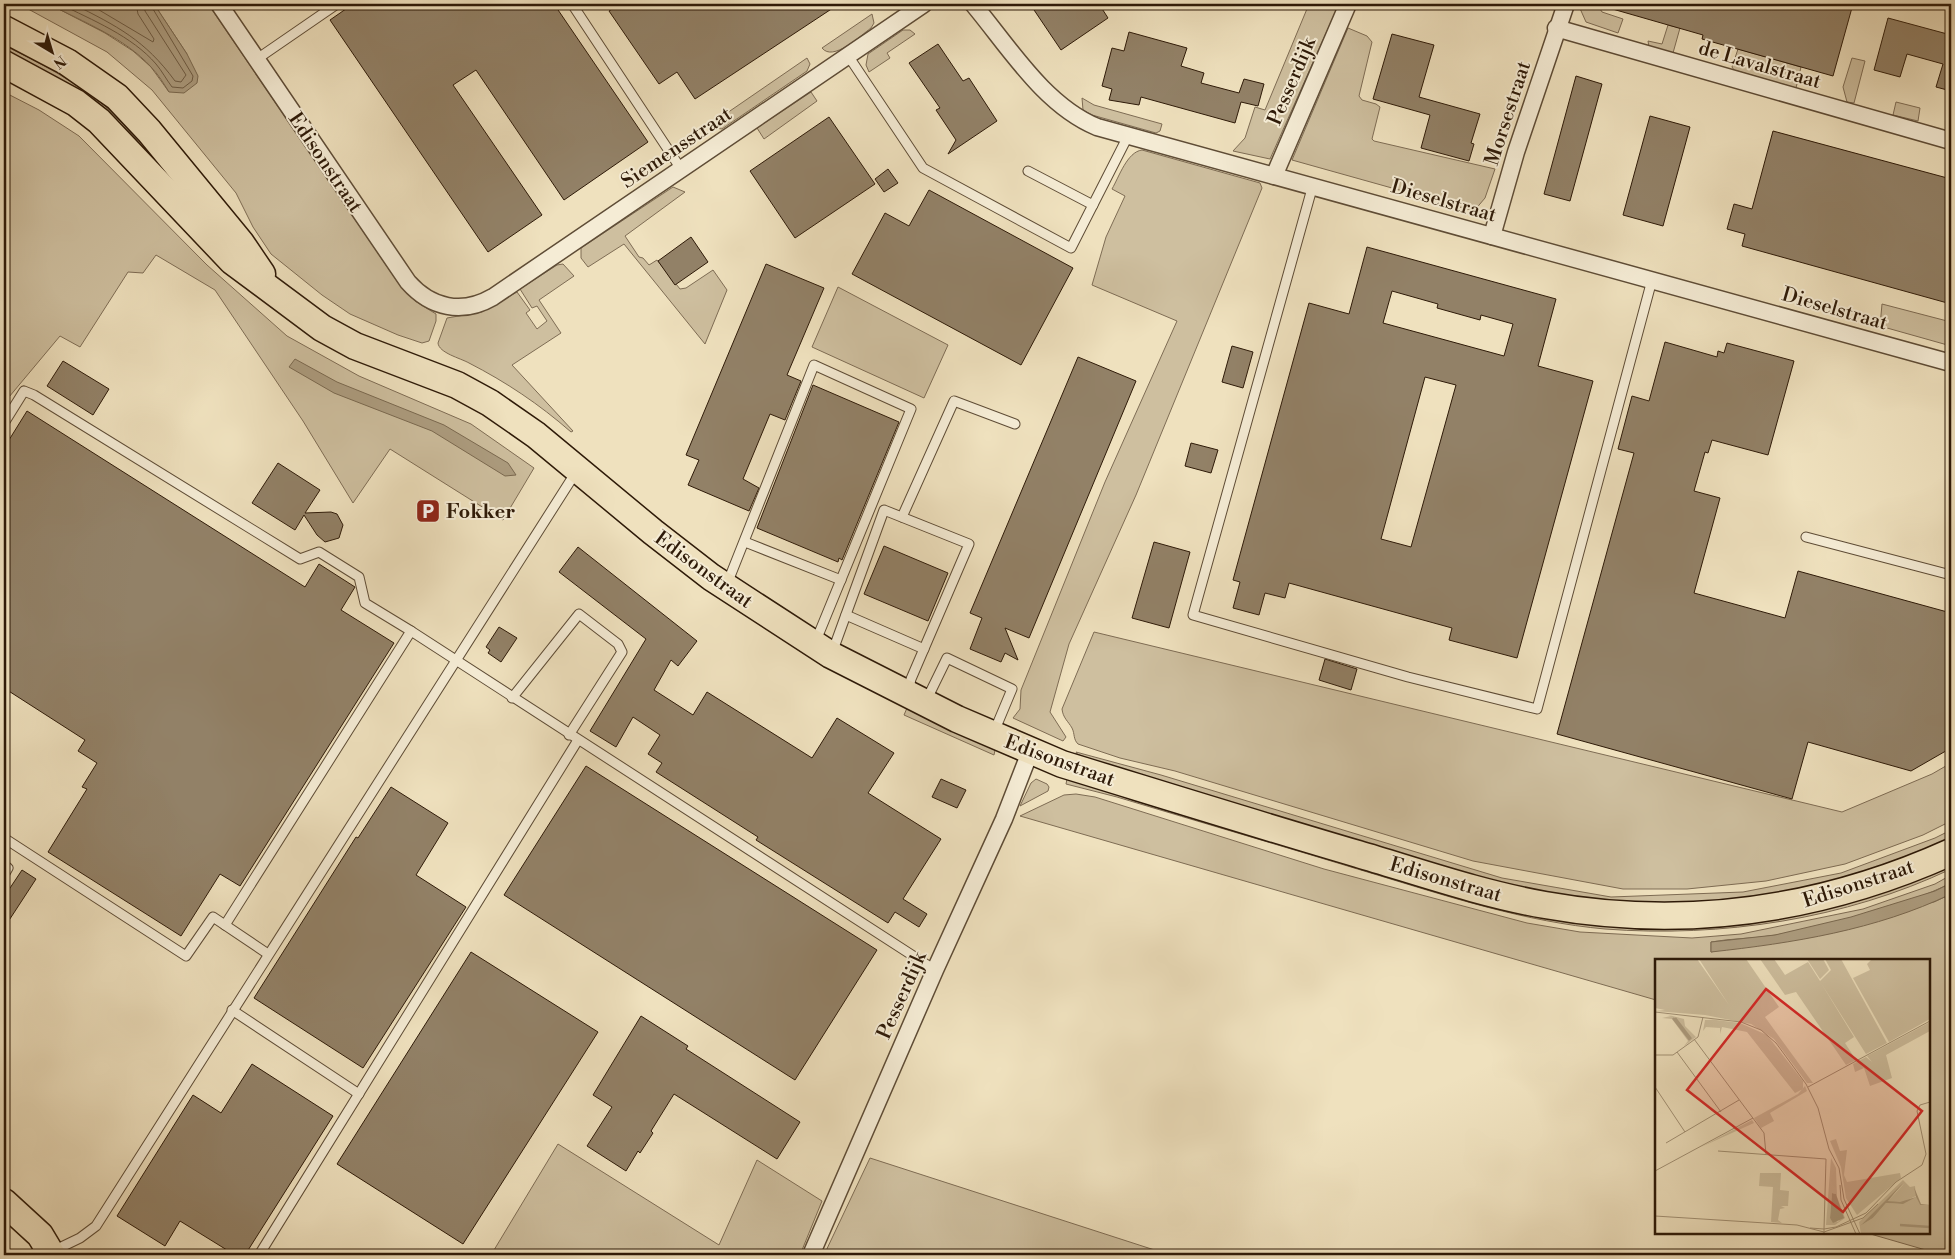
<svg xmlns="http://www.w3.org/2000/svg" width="1955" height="1259" font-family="'Libre Bodoni',serif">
<rect width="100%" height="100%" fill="#efe1be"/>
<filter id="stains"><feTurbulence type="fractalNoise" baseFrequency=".004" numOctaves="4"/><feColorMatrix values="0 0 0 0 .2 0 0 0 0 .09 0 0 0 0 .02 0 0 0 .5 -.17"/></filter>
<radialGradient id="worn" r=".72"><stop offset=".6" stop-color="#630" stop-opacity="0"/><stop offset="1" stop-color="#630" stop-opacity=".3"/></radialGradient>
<g fill="#cebf9f" stroke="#7e6c54">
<path d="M19 4H49L105 33 133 51 151 67 169 92 187 54 154 4H208L399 284 415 301 436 314V321L429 341 422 343 398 335 350 314 322 295 271 254 253 227 236 193 152 90 107 52Z"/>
<path d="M1309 4H1339L1270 159 1233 151 1245 138 1255 107 1265 110Z"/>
<path d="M1578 4H1597L1602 12 1623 19 1618 33 1586 22Z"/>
<path d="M872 14 874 23 871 28C860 36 833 62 822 48Z"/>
<path d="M1668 25 1680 28 1673 53 1649 47 1648 41 1662 44Z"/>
<path d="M1348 28 1367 36 1372 42 1359 96 1362 100 1376 104 1380 107 1372 139 1374 141 1495 169 1485 198 1474 211 1292 160Z"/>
<path d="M903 30H910L915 34 887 53 890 58 869 72 866 65 868 54Z"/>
<path d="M4 45C39 63 74 80 105 106 126 125 143 148 161 169L4 56Z"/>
<path d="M1738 49 1801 67 1796 88 1734 70 1732 67Z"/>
<path d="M807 58 810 64 807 71 722 129 715 128 711 124Z"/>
<path d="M1852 58 1865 61 1854 103 1847 102 1843 87Z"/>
<path d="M4 92 39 110 79 136 207 265 287 336 359 376 471 424 534 468 503 520 390 449 353 503 303 421 215 290 156 255 143 273 128 272 80 347 60 336 4 403Z"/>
<path d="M811 92 817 101 764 139 757 128Z"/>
<path d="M1082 98 1094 105 1162 124 1160 131 1156 133 1092 115 1083 110Z"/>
<path d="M1896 102 1920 108 1918 121 1893 115Z"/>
<path d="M1142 150 1260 183 1262 188 1136 495 1069 644 1050 712 1066 737 1063 741 1013 718 1020 709 1021 690 1105 482 1177 321 1092 285 1106 237 1125 196 1112 189C1119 177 1127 152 1142 150Z"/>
<path d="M673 187 685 192 625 236 639 257 643 258 649 265 657 260 680 289 686 288 713 270 727 290 705 344 624 244 588 267 581 258V248Z"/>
<path d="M563 264 574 276 539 300 561 333 512 365 573 431 571 432C539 404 506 382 469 363 460 358 439 353 438 343L447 318 482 312 517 292 530 310 526 313 537 329 547 321 537 306 532 308 520 289 557 265Z"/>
<path d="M838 287 948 345 924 398 812 347Z"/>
<path d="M1882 304 1951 322V346L1880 326Z"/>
<path d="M1094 632 1842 812 1932 774 1951 763V821L1923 835 1845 864 1766 881 1687 889H1623L1473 861 1175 771 1120 758 1078 744C1073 739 1075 734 1072 728 1068 721 1063 718 1062 709Z"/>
<path d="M907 708 995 750 994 755 904 715Z"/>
<path d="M1076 752 1161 775 1502 878 1611 897 1743 892 1841 873 1935 838 1951 830V841L1867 875 1775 897 1667 906 1597 902 1501 887 1109 767 1077 754Z"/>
<path d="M1036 779 1047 784 1049 787 1048 791 1020 806 1031 783Z"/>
<path d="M1067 779 1363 866 1687 926 1951 863V869C1846 919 1721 938 1605 929 1526 922 1450 897 1374 874 1289 848 1203 823 1117 797L1066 784Z"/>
<path d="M1076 794 1095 797 1324 869 1527 923 1580 932 1692 938 1741 934 1863 909 1935 884 1951 875V883C1904 907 1828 926 1776 935 1754 939 1732 938 1711 942V952L1934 902 1951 894V1255H1943L1867 1233H1929V960H1656V1000L1020 816 1064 795Z"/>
<path d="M558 1144 719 1245 757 1160 822 1201 800 1255H491Z"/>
<path d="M870 1158 1170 1255H824Z"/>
</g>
<g fill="#ad9d80" stroke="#7a6950">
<path d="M49 4H154L187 54 198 76 197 83 184 93 169 92C164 84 158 74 151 67 125 38 83 22 49 4Z"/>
<path d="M295 359 337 382 444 425 508 463 516 475 505 476 432 431 334 393 289 367Z"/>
<path d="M1951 883V894C1876 930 1793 943 1711 952V942L1775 935 1851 917 1935 891Z"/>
</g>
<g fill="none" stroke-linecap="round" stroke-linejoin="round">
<g stroke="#6e5c44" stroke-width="1">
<path d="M60 4C92 20 132 36 156 64 162 71 166 79 172 87L183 88 192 81 193 76 150 4"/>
<path d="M73 4C117 26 145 40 175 81L181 82 186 75 145 11 144 4"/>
<path d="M89 4 153 42 154 39 138 14 136 4"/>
</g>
</g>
<g fill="#928167" stroke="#2e1a08" fill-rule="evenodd">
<path d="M353 4H554L648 142 564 200 476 70 453 85 542 215 488 252 330 20Z"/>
<path d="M621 4H839L695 99 677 72 659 84 609 11Z"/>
<path d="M1030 4H1099L1108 18 1061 50Z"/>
<path d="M1610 4H1853L1833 76 1702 39 1703 35 1609 8Z"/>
<path d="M1888 18 1951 35V91L1936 87 1943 64 1907 54 1900 77 1874 70Z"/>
<path d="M1129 32 1187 48 1181 66 1204 73 1201 83 1239 93 1244 79 1264 84 1258 106 1241 102 1235 123 1141 97 1139 105 1109 100 1112 89 1102 86 1112 48 1124 51Z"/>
<path d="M1392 34 1434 45 1419 97 1480 114 1471 143 1474 144 1469 161 1421 148 1430 115 1373 99Z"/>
<path d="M938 44 963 81 969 78 997 121 948 154 956 140 936 110 940 108 909 63Z"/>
<path d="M1576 76 1602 84 1570 201 1544 194Z"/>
<path d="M1650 116 1690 127 1663 226 1623 215Z"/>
<path d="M829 117 875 184 795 238 750 171Z"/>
<path d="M1773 131 1951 179V304L1742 246 1745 234 1727 229 1734 204 1752 209Z"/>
<path d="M888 169 898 183 884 192 875 179Z"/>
<path d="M929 190 1073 268 1021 365 852 274 885 213 909 226Z"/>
<path d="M691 237 708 262 675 285 658 261Z"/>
<path d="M1367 247 1556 299 1538 366 1593 381 1517 658 1449 640 1452 628 1289 583 1285 598 1265 593 1259 615 1233 608 1240 582 1233 580 1309 303 1349 314ZM1392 291 1438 304 1437 308 1480 320 1481 315 1513 324 1504 356 1383 323ZM1425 377 1456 385 1411 547 1381 539Z"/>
<path d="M766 264 824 288 787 375 801 381 785 420 770 414 743 479 759 488 749 511 688 485 699 460 686 455Z"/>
<path d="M1665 342 1717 357 1718 351 1724 353 1727 343 1794 361 1768 455 1712 440 1708 453 1705 452 1694 491 1720 498 1694 593 1785 618 1798 571 1951 613V748L1911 771 1808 742 1792 799 1557 734 1634 453 1618 449 1632 396 1649 401Z"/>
<path d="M1232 346 1253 352 1243 388 1222 382Z"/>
<path d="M1078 357 1136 381 1029 638 1005 628 1018 660 1005 653 1001 662 970 649 982 618 970 613Z"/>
<path d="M63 361 109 389 93 415 47 386Z"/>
<path d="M813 385 899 422 842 560 839 558 838 562 757 528Z"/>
<path d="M27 411 305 587 319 564 355 587 341 610 394 643 240 886 220 874 181 936 48 852 87 789 82 787 97 763 78 751 85 740 4 688V448Z"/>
<path d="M1191 443 1218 450 1211 473 1185 466Z"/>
<path d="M278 463 320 490 305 513 331 512 337 514 343 525 339 538 325 542 317 535 304 515 295 530 252 503Z"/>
<path d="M1154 542 1190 552 1169 628 1132 618Z"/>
<path d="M884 546 948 573 928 621 864 594Z"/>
<path d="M578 547 697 641 678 666 671 660 654 690 693 715 707 692 812 758 837 718 894 753 868 793 941 839 903 899 927 914 919 927 895 912 888 923 756 840 758 837 656 772 662 763 648 754 660 735 633 717 616 747 590 731 646 639 559 572Z"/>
<path d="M499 627 517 638 501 662 488 653 490 650 486 647Z"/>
<path d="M1325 659 1357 669 1351 690 1319 680Z"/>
<path d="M586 766 877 950 795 1080 504 895Z"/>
<path d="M941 779 966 790 957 808 932 797Z"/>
<path d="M391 787 448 823 416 875 466 907 363 1068 254 998 356 837 358 838Z"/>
<path d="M22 870 36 879 4 928V897Z"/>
<path d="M471 952 598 1032 463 1244 337 1164Z"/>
<path d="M641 1016 688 1046 686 1049 800 1122 777 1159 674 1094 651 1131 653 1133 640 1153 638 1151 626 1171 587 1146 612 1107 593 1095Z"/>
<path d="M252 1064 333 1116 245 1255H235L180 1221 165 1246 117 1216 193 1095 221 1113Z"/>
</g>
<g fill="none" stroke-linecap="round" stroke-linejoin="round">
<defs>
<g id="lane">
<path d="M572 4 681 169"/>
<path d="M849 57 923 168 1071 248 1128 136"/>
<path d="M257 59 337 4"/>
<path d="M1028 171 1093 205"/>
<path d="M1313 185 1193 615 1408 677 1537 709 1652 280"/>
<path d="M4 423 24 391 34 395 300 559 319 552 359 577 365 603 411 631 935 970"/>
<path d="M902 517 954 401 1015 424"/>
<path d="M1806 537 1951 575"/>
<path d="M745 542 841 580"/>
<path d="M727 584 814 365 911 409 815 643"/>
<path d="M846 615 924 649"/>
<path d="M832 653 884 510 969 544 911 679 908 692"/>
<path d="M512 698 579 614 618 644 622 652 569 735"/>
<path d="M926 701 947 658 1012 689 994 732"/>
<path d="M4 838 186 956 213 917 268 954"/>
<path d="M4 865 8 868 4 875"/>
<path d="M225 925 411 631"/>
<path d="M232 1010 359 1094"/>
<path d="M53 1251 80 1238 96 1226 576 472"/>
<path d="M259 1255 578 740"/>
</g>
<g id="street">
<path d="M219 4 408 282C431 308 462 315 493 297L924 4"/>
<path d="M973 4C1009 47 1044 105 1097 127L1951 363"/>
<path d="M1556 28 1951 141"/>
<path d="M1274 176 1348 4"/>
<path d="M1492 236 1516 152 1566 4"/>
<path d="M811 1255 935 970 1004 819 1030 752"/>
</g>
<g id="primary">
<path d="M4 29 67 62 117 97 149 131 241 243 262 274"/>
<path d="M4 64 76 103 99 121 232 261 322 328 355 346 457 385 490 403 536 435 653 532 711 577 831 655 957 719 1062 764C1160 794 1259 825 1358 854 1419 872 1482 894 1545 905 1685 930 1822 910 1951 852"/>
<path d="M4 1202 40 1235 52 1255"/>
</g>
</defs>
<use href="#lane" stroke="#5e4c36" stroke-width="11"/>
<use href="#street" stroke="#5e4c36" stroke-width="19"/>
<use href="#primary" stroke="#2e1a08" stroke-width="29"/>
<use href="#lane" stroke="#f5ecd5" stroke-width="9"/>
<use href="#street" stroke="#f5ecd5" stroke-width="16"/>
<use href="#primary" stroke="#efe1be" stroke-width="26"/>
</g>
<defs>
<symbol id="parking-square" viewBox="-11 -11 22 22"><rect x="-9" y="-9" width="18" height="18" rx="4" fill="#8f2418" stroke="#f5ecd5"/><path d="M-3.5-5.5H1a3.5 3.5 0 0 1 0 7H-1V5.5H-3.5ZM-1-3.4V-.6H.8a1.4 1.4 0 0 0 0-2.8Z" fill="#fff"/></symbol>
</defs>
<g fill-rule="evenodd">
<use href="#parking-square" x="414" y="497" width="28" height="28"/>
</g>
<g text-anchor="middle" stroke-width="4" stroke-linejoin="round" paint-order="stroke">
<g font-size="20" fill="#2e1a08" stroke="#f5ecd5">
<text transform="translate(1760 64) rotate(16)" y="7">de Lavalstraat</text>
<text transform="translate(1291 81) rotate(-67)" y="7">Pesserdijk</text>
<text transform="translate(1507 113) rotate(-72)" y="7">Morsestraat</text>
<text transform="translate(676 147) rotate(-34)" y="7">Siemensstraat</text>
<text transform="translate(326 162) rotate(56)" y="7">Edisonstraat</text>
<text transform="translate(1444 200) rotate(16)" y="7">Dieselstraat</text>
<text transform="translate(1835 308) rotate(16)" y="7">Dieselstraat</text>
<text transform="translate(704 569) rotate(36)" y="7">Edisonstraat</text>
<text transform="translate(1060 760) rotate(20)" y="7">Edisonstraat</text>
<text transform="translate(1446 879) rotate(16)" y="7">Edisonstraat</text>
<text transform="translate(1858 883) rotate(-18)" y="7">Edisonstraat</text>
<text transform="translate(901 995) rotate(-66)" y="7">Pesserdijk</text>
</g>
<g font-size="20" font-weight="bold" fill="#2e1a08" stroke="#f5ecd5" text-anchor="start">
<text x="446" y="518">Fokker</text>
</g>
</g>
<g transform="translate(1655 959)">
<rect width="275" height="275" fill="#efe1be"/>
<path d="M0 0H42L74 46 44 0H91L124 48 110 58 158 124H152L119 80 96 65 50 56 0 52 10 51 0 49ZM105 0H119L130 16 153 3 165 22 176 11 170 0H186L232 84 211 95 166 24 199 78 190 84 201 101 191 106 141 33 130 36ZM152 0H168L174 11 165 20ZM217 0H275V60L234 83 198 19 215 11 212 5ZM10 55 29 60 30 67 41 78 29 87 33 82 17 60 7 59 16 57ZM53 60 85 64 112 76 148 122V130L140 134 92 73 67 68 65 75V69L51 68 48 72 50 61H58ZM275 63V72L231 96 237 119 215 127 209 109 200 113 198 105 211 98 217 103 212 97ZM150 127 152 132 115 154 119 162 106 169 99 159 143 135ZM97 161 99 164 46 188ZM181 180 185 192 192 191 189 216 192 223 245 214 246 219 202 256 191 239 186 208 175 182ZM176 199 181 209 182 238 190 259 180 266H171ZM177 234 181 235 188 257 183 263 175 259ZM105 214H126L125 231 134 232 133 247H126L130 249 125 250 123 261 127 264 116 263 118 228 104 227ZM248 221 255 228 260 227 261 237 250 242 261 238 265 246H275V275H206L204 263ZM250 224 233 242 248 245 231 244 218 259 205 267Z" fill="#cebf9f" fill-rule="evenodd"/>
<path d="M248 224 233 242 245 243 261 238 259 228 266 245 275 246H265L261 238 248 245 231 244 218 259 205 267ZM177 234 181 235 189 259 178 264 175 259Z" fill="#ad9d80"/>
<path fill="none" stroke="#ad9d80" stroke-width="2.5" d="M18 59 35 81M20 59 36 80M245 266 275 268"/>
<path fill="none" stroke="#a29175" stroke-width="1" d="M0 53 86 63 106 71 121 84 151 125 163 149 174 190 184 209 189 240 205 275M39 80 109 174 111 195M22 93 66 153M0 96H18L43 78 48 58M0 128 30 173M153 128 275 62M11 184 84 141M63 192 171 200 169 270 155 269M0 212 98 159M185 226 186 241 201 275M0 257 142 266 169 273M169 273 208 259 223 245M169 275V270L181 268 211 254 241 223 267 206 271 195 262 152 265 146 275 143"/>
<path fill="#d62828" fill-opacity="0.15" stroke="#d62828" stroke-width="2.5" d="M111 30 267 152 188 253 32 131Z"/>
<rect width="275" height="275" fill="none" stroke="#2e1a08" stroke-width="2.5"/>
</g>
<rect width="1955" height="1259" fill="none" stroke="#efe1be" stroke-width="20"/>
<rect x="5" y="5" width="1945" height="1249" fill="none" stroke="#2e1a08" stroke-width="2.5"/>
<rect x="10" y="10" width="1935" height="1239" fill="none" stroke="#2e1a08"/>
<g transform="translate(52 52) rotate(142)" stroke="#f5ecd5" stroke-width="4" paint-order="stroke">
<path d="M0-4L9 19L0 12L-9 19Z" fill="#2e1a08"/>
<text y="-8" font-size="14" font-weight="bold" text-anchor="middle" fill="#2e1a08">N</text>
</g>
<rect width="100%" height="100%" filter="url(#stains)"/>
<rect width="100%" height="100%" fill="url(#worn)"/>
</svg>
